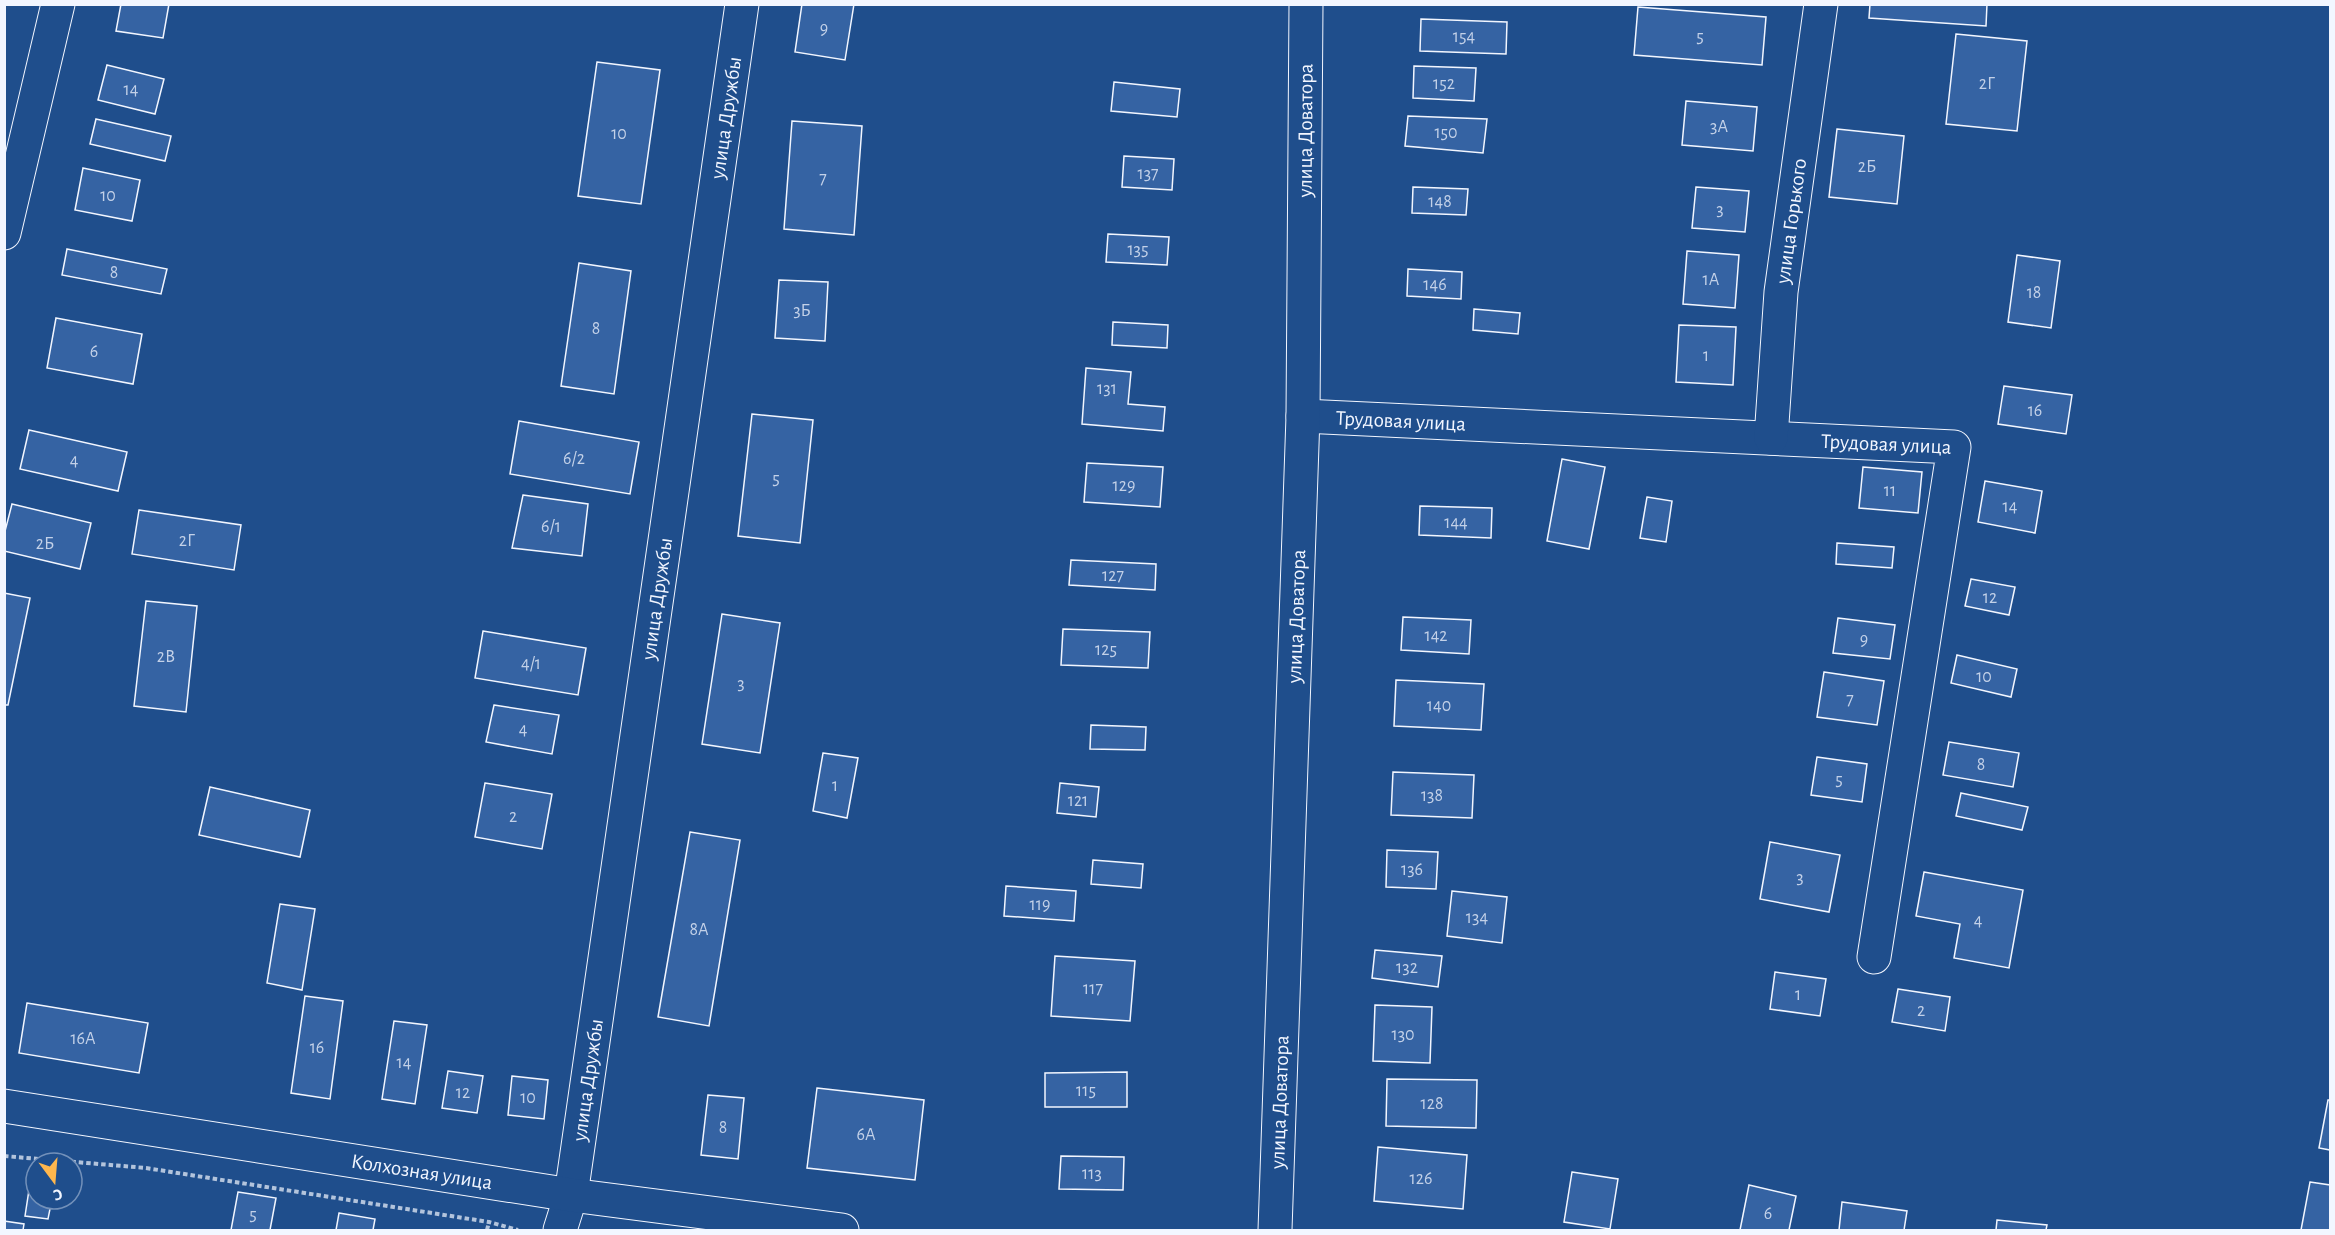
<svg xmlns="http://www.w3.org/2000/svg" width="2335" height="1235" font-family="'Alegreya Sans',sans-serif">
<rect width="100%" height="100%" fill="#1f4e8c"/>
<g fill="#3563a3" stroke="#f2f6ff" stroke-width="1.5">
<path d="M121 4H169L163 38 116 31Z"/>
<path d="M802 4H854L845 60 795 52Z"/>
<path d="M1870 4H1987L1986 26 1869 18Z"/>
<path d="M1638 7 1766 17 1762 65 1634 55Z"/>
<path d="M1421 19 1507 22 1506 54 1420 51Z"/>
<path d="M1956 34 2027 41 2017 131 1946 124Z"/>
<path d="M597 62 660 70 641 204 578 196Z"/>
<path d="M107 65 164 79 155 114 98 100Z"/>
<path d="M1414 66 1476 68 1474 101 1413 98Z"/>
<path d="M1114 82 1180 89 1177 117 1111 111Z"/>
<path d="M1686 101 1757 107 1753 151 1682 145Z"/>
<path d="M1408 116 1487 119 1483 153 1405 146Z"/>
<path d="M96 119 171 136 165 161 90 144Z"/>
<path d="M792 121 862 126 854 235 784 229Z"/>
<path d="M1837 129 1904 136 1897 204 1829 197Z"/>
<path d="M1124 156 1174 159 1172 190 1122 187Z"/>
<path d="M83 168 140 180 132 221 75 210Z"/>
<path d="M1413 187 1468 189 1466 215 1412 213Z"/>
<path d="M1696 187 1749 191 1745 232 1692 228Z"/>
<path d="M1108 234 1169 237 1167 265 1106 262Z"/>
<path d="M67 249 167 269 161 294 62 275Z"/>
<path d="M1687 251 1739 255 1735 308 1683 304Z"/>
<path d="M2017 255 2060 261 2051 328 2008 322Z"/>
<path d="M579 263 631 271 614 394 561 386Z"/>
<path d="M1408 269 1462 272 1461 299 1407 296Z"/>
<path d="M779 280 828 282 825 341 775 338Z"/>
<path d="M1474 309 1520 313 1518 334 1473 330Z"/>
<path d="M56 318 142 334 133 384 47 368Z"/>
<path d="M1113 322 1168 325 1167 348 1112 345Z"/>
<path d="M1679 325 1736 327 1733 385 1676 382Z"/>
<path d="M1086 368 1131 372 1128 404 1165 407 1163 431 1082 424Z"/>
<path d="M2004 386 2072 395 2066 434 1998 424Z"/>
<path d="M752 414 813 420 800 543 738 536Z"/>
<path d="M519 421 639 442 630 494 510 474Z"/>
<path d="M29 430 127 452 118 491 20 469Z"/>
<path d="M1562 459 1605 467 1589 549 1547 541Z"/>
<path d="M1087 463 1163 467 1160 507 1084 502Z"/>
<path d="M1863 467 1922 472 1918 513 1859 508Z"/>
<path d="M1985 481 2042 491 2035 533 1978 522Z"/>
<path d="M523 495 588 504 582 556 512 548Z"/>
<path d="M1647 497 1672 501 1666 542 1640 538Z"/>
<path d="M12 504 91 523 80 569 4 551V535Z"/>
<path d="M1420 506 1492 508 1491 538 1419 535Z"/>
<path d="M139 510 241 525 234 570 132 554Z"/>
<path d="M1837 543 1894 547 1892 568 1836 564Z"/>
<path d="M1071 560 1156 564 1155 590 1069 585Z"/>
<path d="M1971 579 2015 587 2009 615 1965 606Z"/>
<path d="M4 593 30 598 8 705H4Z"/>
<path d="M146 601 197 606 186 712 134 706Z"/>
<path d="M722 614 780 623 760 753 702 744Z"/>
<path d="M1403 617 1471 620 1469 654 1401 650Z"/>
<path d="M1838 618 1895 625 1890 659 1833 653Z"/>
<path d="M1063 629 1150 632 1148 668 1061 665Z"/>
<path d="M483 631 586 648 578 695 475 678Z"/>
<path d="M1957 655 2017 669 2011 697 1951 683Z"/>
<path d="M1824 672 1884 681 1877 725 1817 717Z"/>
<path d="M1396 680 1484 684 1481 730 1394 726Z"/>
<path d="M494 705 559 715 552 754 486 742Z"/>
<path d="M1091 725 1146 727 1145 750 1090 749Z"/>
<path d="M1949 742 2019 753 2013 787 1943 775Z"/>
<path d="M823 753 858 758 847 818 813 811Z"/>
<path d="M1817 757 1867 764 1862 802 1811 795Z"/>
<path d="M1393 772 1474 775 1472 818 1391 815Z"/>
<path d="M485 783 552 794 542 849 475 837Z"/>
<path d="M1060 783 1099 787 1096 817 1057 813Z"/>
<path d="M210 787 310 810 300 857 199 835Z"/>
<path d="M1961 793 2028 807 2022 830 1956 816Z"/>
<path d="M690 832 740 840 709 1026 658 1017Z"/>
<path d="M1770 842 1840 855 1829 912 1760 899Z"/>
<path d="M1387 850 1438 852 1436 889 1386 887Z"/>
<path d="M1093 860 1143 864 1141 888 1091 884Z"/>
<path d="M1924 872 2023 890 2009 968 1954 958 1960 924 1916 916Z"/>
<path d="M1006 886 1076 891 1074 921 1004 916Z"/>
<path d="M1452 891 1507 897 1502 943 1447 936Z"/>
<path d="M280 904 315 909 302 990 267 983Z"/>
<path d="M1375 950 1442 956 1438 987 1372 978Z"/>
<path d="M1055 956 1135 961 1130 1021 1051 1016Z"/>
<path d="M1775 972 1826 979 1820 1016 1770 1009Z"/>
<path d="M1898 989 1950 997 1945 1031 1892 1022Z"/>
<path d="M305 996 343 1001 330 1099 291 1093Z"/>
<path d="M27 1003 148 1023 139 1073 19 1053Z"/>
<path d="M1375 1005 1432 1007 1430 1063 1373 1061Z"/>
<path d="M394 1021 427 1025 415 1104 382 1099Z"/>
<path d="M448 1071 483 1076 477 1113 442 1108Z"/>
<path d="M1127 1072V1107H1045V1073Z"/>
<path d="M512 1076 548 1080 544 1119 508 1115Z"/>
<path d="M1387 1079 1477 1080 1476 1128 1386 1126Z"/>
<path d="M817 1088 924 1100 915 1180 807 1168Z"/>
<path d="M708 1095 744 1098 738 1159 701 1155Z"/>
<path d="M2328 1100H2330V1150L2319 1148Z"/>
<path d="M1378 1147 1467 1155 1463 1209 1374 1201Z"/>
<path d="M1061 1156 1124 1157 1123 1190 1059 1189Z"/>
<path d="M1572 1172 1618 1179 1610 1229 1564 1222Z"/>
<path d="M31 1177 36 1178V1199H52L48 1219 25 1216Z"/>
<path d="M2310 1182 2330 1185V1230H2301Z"/>
<path d="M1749 1185 1796 1196 1789 1230H1740Z"/>
<path d="M238 1192 276 1198 270 1230H231Z"/>
<path d="M1842 1202 1907 1211 1904 1230H1839Z"/>
<path d="M339 1213 375 1219 373 1230H336Z"/>
<path d="M1997 1220 2047 1225 2046 1230H1996Z"/>
<path d="M4 1221 24 1224 23 1230H4Z"/>
</g>
<g fill="none" stroke-linecap="round" stroke-linejoin="round">
<defs>
<g id="street">
<path d="M4 233 58 4"/>
<path id="s1" d="M1303 416 1954 447 1874 957"/>
<path id="s2" d="M1771 438 1781 292 1821 4"/>
<path id="s3" d="M560 1230 571 1195 742 4"/>
</g>
<g id="secondary">
<path id="s4" d="M4 1106 571 1195 842 1230"/>
<path id="s5" d="M1275 1230 1303 416 1306 4"/>
</g>
</defs>
<use href="#street" stroke="#f2f6ff" stroke-width="35"/>
<use href="#secondary" stroke="#f2f6ff" stroke-width="35"/>
<g stroke="#b3c4dc" stroke-width="4" stroke-dasharray="4.5 3" stroke-linecap="butt">
<path d="M4 1156 146 1168 489 1222 518 1230"/>
<path d="M487 1230 489 1222"/>
</g>
<use href="#street" stroke="#1f4e8c" stroke-width="33"/>
<use href="#secondary" stroke="#1f4e8c" stroke-width="33"/>
</g>
<g text-anchor="middle" stroke-width="4.5" stroke-linejoin="round" paint-order="stroke">
<g font-size="18" fill="#c3d1e8">
<text x="824" y="34">9</text>
<text x="1464" y="42">154</text>
<text x="1700" y="42">5</text>
<text x="1444" y="89">152</text>
<text x="1987" y="89">2Г</text>
<text x="131" y="95">14</text>
<text x="1719" y="132">3А</text>
<text x="1446" y="138">150</text>
<text x="619" y="139">10</text>
<text x="1867" y="172">2Б</text>
<text x="1148" y="179">137</text>
<text x="823" y="184">7</text>
<text x="108" y="201">10</text>
<text x="1440" y="207">148</text>
<text x="1720" y="215">3</text>
<text x="1138" y="255">135</text>
<text x="114" y="278">8</text>
<text x="1711" y="285">1А</text>
<text x="1435" y="290">146</text>
<text x="2034" y="298">18</text>
<text x="802" y="316">3Б</text>
<text x="596" y="334">8</text>
<text x="94" y="357">6</text>
<text x="1706" y="361">1</text>
<text x="1107" y="394">131</text>
<text x="2035" y="416">16</text>
<text x="574" y="464">6/2</text>
<text x="74" y="466">4</text>
<text x="776" y="484">5</text>
<text x="1124" y="491">129</text>
<text x="1890" y="496">11</text>
<text x="2010" y="512">14</text>
<text x="1456" y="528">144</text>
<text x="551" y="532">6/1</text>
<text x="187" y="546">2Г</text>
<text x="45" y="549">2Б</text>
<text x="1113" y="581">127</text>
<text x="1990" y="603">12</text>
<text x="1436" y="641">142</text>
<text x="1864" y="645">9</text>
<text x="1106" y="655">125</text>
<text x="166" y="662">2В</text>
<text x="531" y="669">4/1</text>
<text x="1984" y="682">10</text>
<text x="741" y="689">3</text>
<text x="1850" y="705">7</text>
<text x="1439" y="711">140</text>
<text x="523" y="735">4</text>
<text x="1981" y="770">8</text>
<text x="1839" y="785">5</text>
<text x="835" y="791">1</text>
<text x="1432" y="801">138</text>
<text x="1078" y="806">121</text>
<text x="513" y="822">2</text>
<text x="1412" y="875">136</text>
<text x="1800" y="883">3</text>
<text x="1040" y="910">119</text>
<text x="1477" y="923">134</text>
<text x="1978" y="926">4</text>
<text x="699" y="935">8А</text>
<text x="1407" y="973">132</text>
<text x="1093" y="994">117</text>
<text x="1798" y="1000">1</text>
<text x="1921" y="1016">2</text>
<text x="1403" y="1040">130</text>
<text x="83" y="1044">16А</text>
<text x="317" y="1053">16</text>
<text x="404" y="1068">14</text>
<text x="1086" y="1096">115</text>
<text x="463" y="1098">12</text>
<text x="528" y="1103">10</text>
<text x="1432" y="1109">128</text>
<text x="723" y="1133">8</text>
<text x="866" y="1140">6А</text>
<text x="1092" y="1179">113</text>
<text x="1421" y="1184">126</text>
<text x="1768" y="1219">6</text>
<text x="253" y="1220">5</text>
</g>
<g font-size="21" fill="#f2f6ff" stroke="#1f4e8c">
<text dy="7" stroke="none"><textPath href="#s3" startOffset="1125">улица Дружбы</textPath></text>
<text dy="7" stroke="none"><textPath href="#s5" startOffset="1100">улица Доватора</textPath></text>
<text dy="7" stroke="none"><textPath href="#s2" startOffset="218">улица Горького</textPath></text>
<text dy="7" stroke="none"><textPath href="#s1" startOffset="98">Трудовая улица</textPath></text>
<text dy="7" stroke="none"><textPath href="#s1" startOffset="584">Трудовая улица</textPath></text>
<text dy="7" stroke="none"><textPath href="#s3" startOffset="639">улица Дружбы</textPath></text>
<text dy="7" stroke="none"><textPath href="#s5" startOffset="614">улица Доватора</textPath></text>
<text dy="7" stroke="none"><textPath href="#s3" startOffset="153">улица Дружбы</textPath></text>
<text dy="7" stroke="none"><textPath href="#s5" startOffset="128">улица Доватора</textPath></text>
<text dy="7" stroke="none"><textPath href="#s4" startOffset="423">Колхозная улица</textPath></text>
</g>
</g>
<rect width="2335" height="1235" fill="none" stroke="#f2f6ff" stroke-width="12"/>
<g transform="translate(54 1181) rotate(164)"><circle r="28" fill="#1f4e8c" stroke="#7391ba" stroke-width="1.5"/>
<path d="M0-4.5L10 22L0 15L-10 22Z" fill="#ffb74d"/>
<text y="-9" font-size="16" font-weight="bold" text-anchor="middle" fill="#f2f6ff">С</text>
</g>
</svg>
